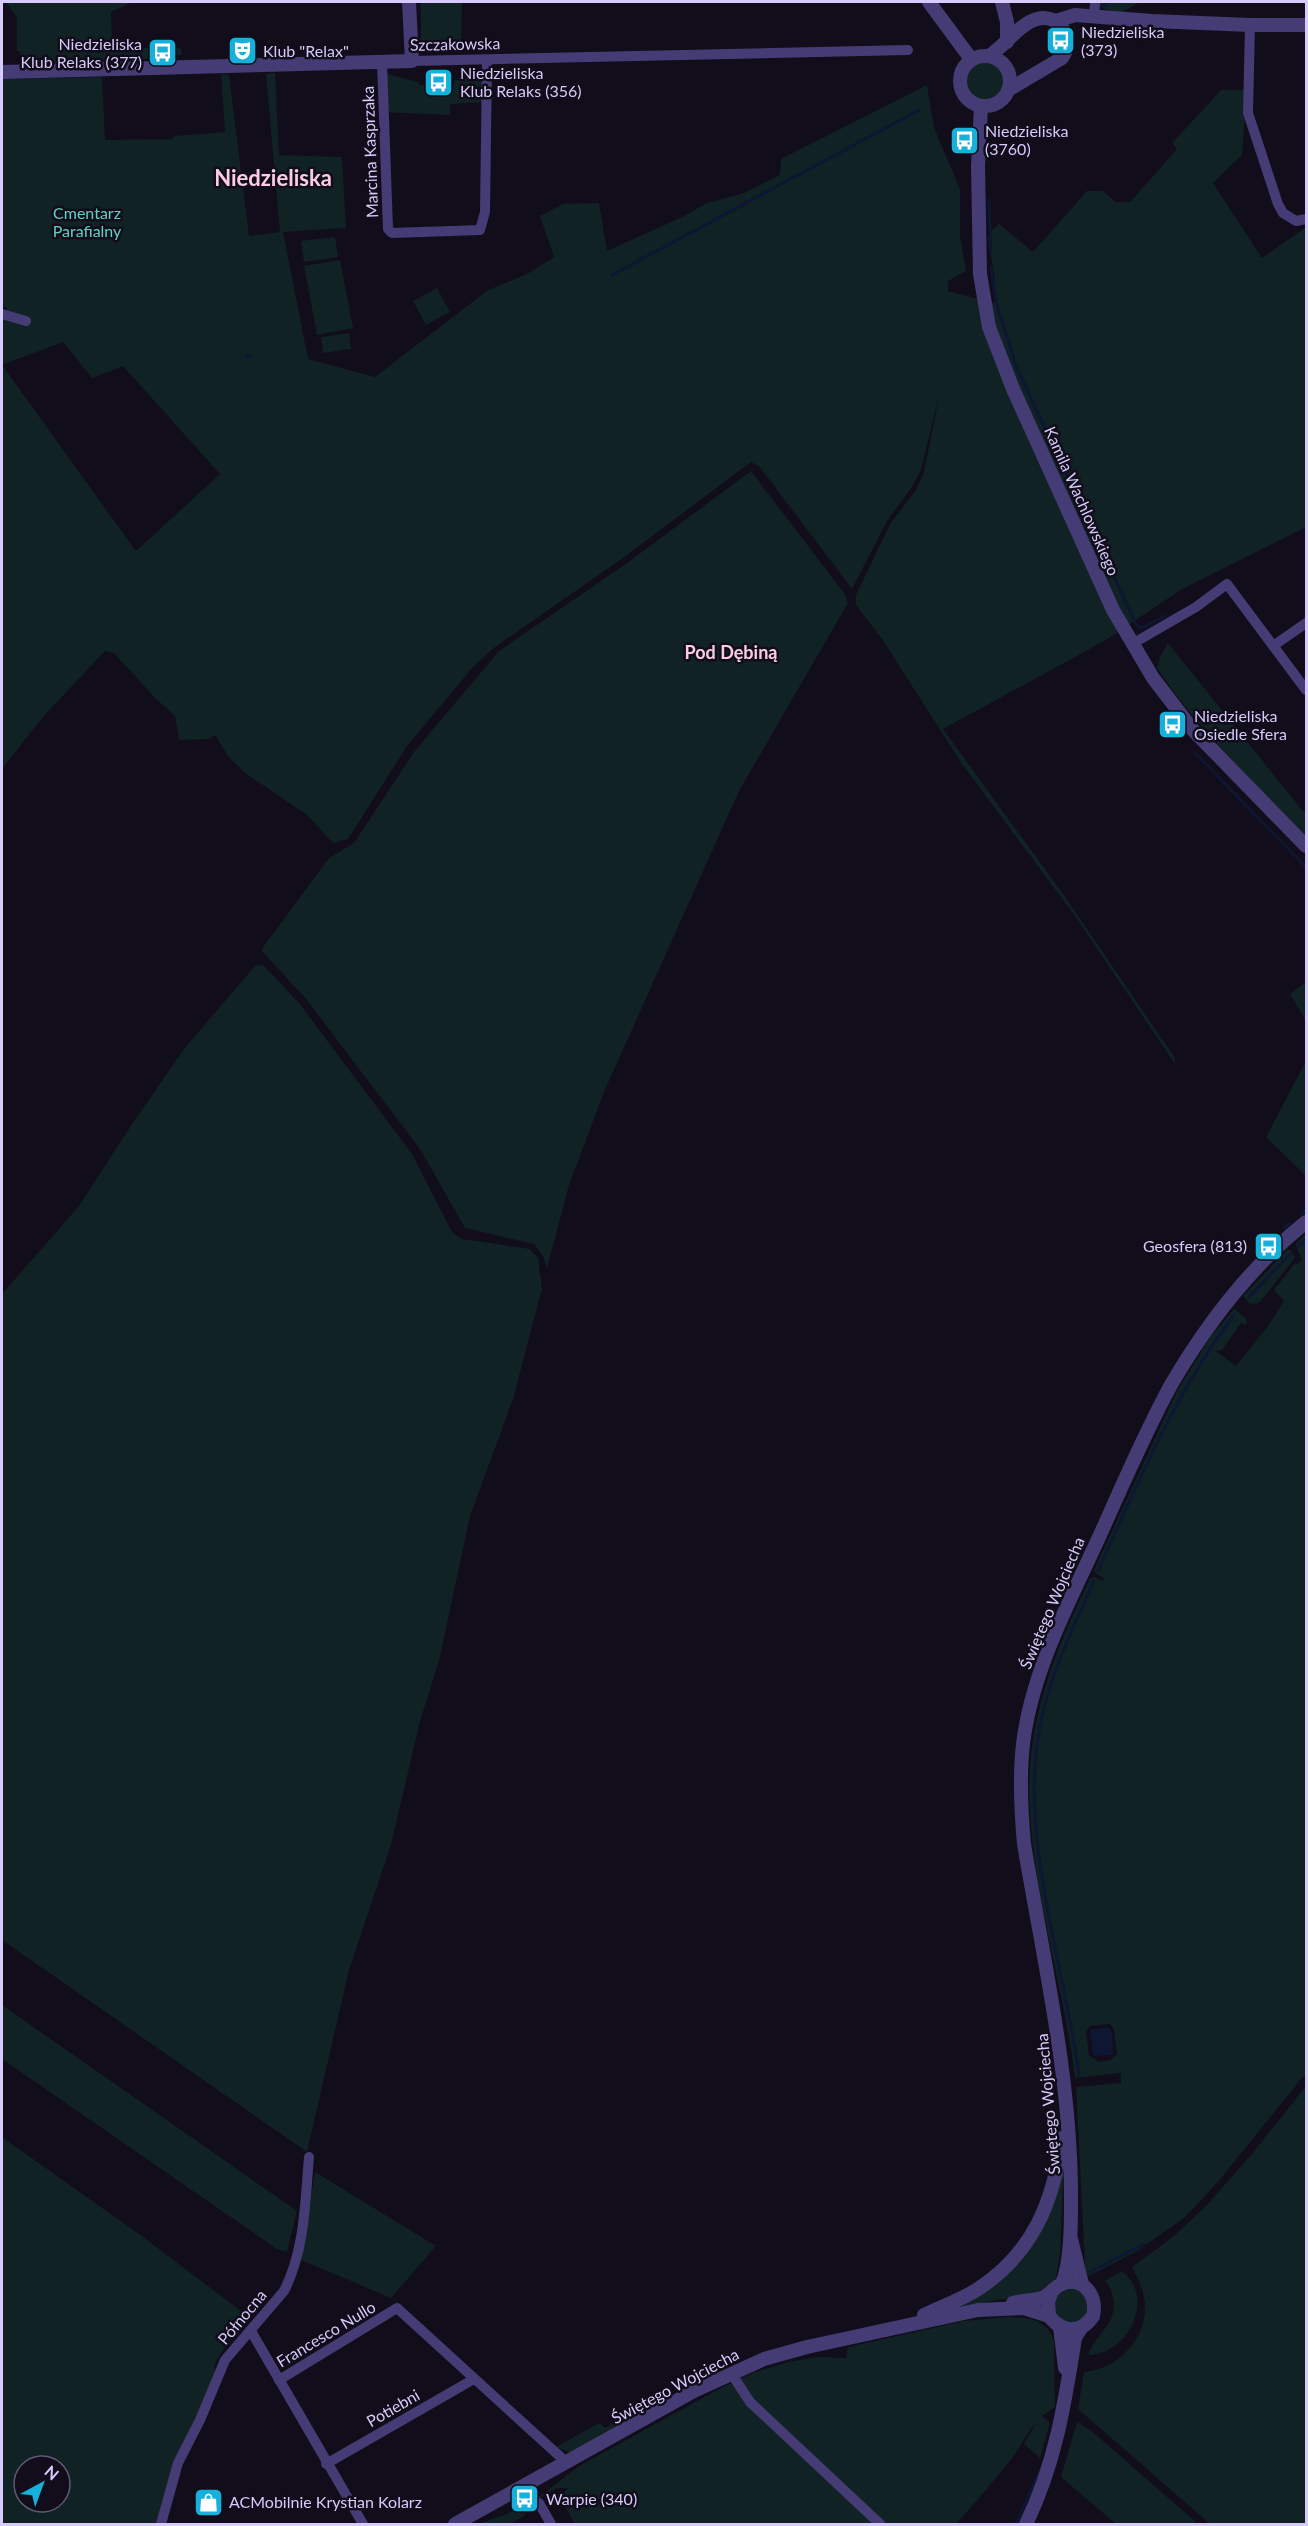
<svg xmlns="http://www.w3.org/2000/svg" width="1308" height="2526" font-family="Lato,sans-serif">
<rect width="100%" height="100%" fill="#110d1a"/>
<g fill="#102224" fill-rule="evenodd">
<path d="M6 2H133L111 12 112 45 58 49 181 48 182 55 120 62 20 65V51H17V18Z"/>
<path d="M421 2H462L461 51 421 48Z"/>
<path d="M1091 2H1140L1121 13 1105 9Z"/>
<circle cx="985" cy="81" r="21"/>
<path d="M492 70 491 102 450 104V115L383 112 382 73 418 82 419 85H454V81Z"/>
<path d="M275 73 279 155 342 157 346 228 283 232 308 359 375 377 488 290 527 274 554 257 540 216 563 204 599 203 607 251 682 217 707 203 744 193 780 175 781 159 927 85 934 128 960 189V236L966 271 948 281V291L994 303 995 279 988 239 992 230 999 224 1033 252 1087 191H1103L1116 202H1130L1177 149 1172 143 1221 90H1247L1242 155 1213 183 1262 258 1306 227V527L1182 589 1106 640 943 729 1063 894 1175 1058V1064L1075 916 962 764 882 639 856 605V595L890 524 916 490 924 472 940 392 921 470 912 487 887 521 852 589 759 466 751 462 623 558 495 647 472 668 407 746 348 839 333 843 307 815 245 773 228 756 215 735 209 739 179 740 175 716 156 699 114 653 105 651 42 718 2 769V313L7 309 2 305V79L102 77 105 140 172 139 175 136 225 132 221 74 229 75 249 236 280 232 266 74ZM63 342 92 378 123 366 220 474 136 551 2 365Z"/>
<path d="M335 237 338 257 304 262 301 241Z"/>
<path d="M340 260 353 328 317 335 304 266Z"/>
<path d="M437 288 450 312 426 325 413 301Z"/>
<path d="M349 333 351 349 323 353 321 337Z"/>
<path d="M751 471 844 593 848 603 739 791 604 1092 569 1185 547 1268 543 1256 534 1244 465 1228 420 1149 306 999 261 950 329 858 354 843 414 752 499 651 627 563Z"/>
<path d="M1168 643 1306 815V836C1254 782 1199 731 1157 668L1160 657Z"/>
<path d="M263 965 299 1003 412 1154 452 1232 462 1239 530 1249 538 1258 542 1289 513 1399 470 1516 439 1661 420 1721 391 1845 349 1970 307 2152 2 1940V1294L79 1206 132 1124 184 1049 255 966Z"/>
<path d="M1306 982V1021L1290 994Z"/>
<path d="M1306 1061V1176L1266 1137Z"/>
<path d="M1306 1234V2073L1217 2183 1184 2218 1137 2251 1089 2276 1086 2272 1085 2265 1076 2087 1121 2083V2073L1075 2078C1063 1972 1016 1846 1033 1741 1042 1683 1065 1630 1090 1579L1094 1577 1103 1581 1105 1579 1096 1574 1094 1570 1177 1391 1211 1336 1234 1309 1246 1318 1247 1325 1241 1323 1222 1350 1216 1351 1236 1366 1268 1326 1284 1301 1274 1290 1295 1263 1298 1264 1302 1260 1295 1244ZM1110 2024 1114 2029 1117 2054 1110 2060 1099 2062 1089 2055 1086 2031 1090 2026Z"/>
<path d="M1287 1250H1291L1295 1258 1259 1303 1250 1304 1243 1296Z"/>
<path d="M2 2005 297 2211 287 2252 277 2249 2 2059Z"/>
<path d="M1306 2086V2524H1210L1078 2409 1084 2372C1121 2369 1151 2334 1144 2297 1142 2286 1137 2277 1132 2267L1174 2236 1205 2207 1251 2155Z"/>
<path d="M2 2137 143 2237 245 2314 215 2363 214 2377 157 2524H2ZM24 2466H60V2502H24Z"/>
<path d="M1064 2163 1060 2255 1056 2278 1040 2292 955 2308 1005 2274Z"/>
<path d="M315 2172 436 2246 391 2298 301 2260Z"/>
<path d="M1122 2271C1156 2297 1129 2355 1088 2355 1096 2334 1118 2323 1113 2299 1112 2292 1110 2286 1105 2281Z"/>
<path d="M1067 2285 1089 2296 1085 2323 1057 2324 1051 2297Z"/>
<path d="M1005 2317C1028 2318 1046 2317 1054 2341L1055 2407 1042 2416 1050 2423 1040 2458 1024 2444 1036 2423C1026 2434 1021 2446 1012 2458 994 2481 975 2503 956 2524H575L559 2496 569 2488H557L527 2506 524 2516 510 2524H478L507 2514 544 2493 579 2466 719 2389 755 2372 788 2362 817 2357 846 2358 848 2347 964 2321Z"/>
<path d="M626 2416 629 2420 571 2453 556 2447 599 2423 605 2428Z"/>
<path d="M1077 2422 1094 2433 1198 2524H1116L1061 2477Z"/>
</g>
<path fill="#0d1633" d="M1109 2027 1112 2032 1113 2055 1093 2056 1090 2030Z"/>
<g fill="none" stroke-linecap="round" stroke-linejoin="round">
<g stroke="#0d1633" stroke-width="3">
<path d="M1102 7 1108 2"/>
<path d="M989 200 991 252"/>
<path d="M991 267 996 302 1016 366 1136 624 1141 628 1165 616"/>
<path d="M612 275 919 110"/>
<path d="M247 356 250 357"/>
<path d="M1195 753 1306 867"/>
<path d="M1301 1214 1306 1210"/>
<path d="M1284 1228 1289 1224"/>
<path d="M1297 1248 1306 1240"/>
<path d="M1249 1297 1291 1253"/>
<path d="M1098 1571C1138 1483 1175 1393 1234 1315"/>
<path d="M1079 2074C1064 1963 1018 1837 1040 1726 1050 1674 1073 1628 1094 1581"/>
<path d="M1090 2272 1144 2244"/>
<path d="M1016 2524 1042 2466"/>
</g>
<g stroke="#453c75" stroke-width="10">
<path d="M1094 18 1095 2"/>
<path d="M1250 25 1248 113 1278 204 1283 213 1296 221 1306 219"/>
<path d="M412 61 908 50"/>
<path d="M382 62 388 229 392 233 480 230 485 212 487 60"/>
<path d="M2 314 26 321"/>
<path d="M1132 644 1196 607 1227 584 1306 690"/>
<path d="M1273 646 1306 623"/>
<path d="M251 2331 363 2524"/>
<path d="M731 2373 750 2402 880 2524"/>
<path d="M279 2380 397 2308 566 2462"/>
<path d="M326 2464 474 2379"/>
<path d="M539 2503 551 2524"/>
<path d="M161 2524 178 2463 200 2420 225 2360 284 2291C305 2250 305 2202 309 2157"/>
</g>
<g stroke="#453c75" stroke-width="14">
<path d="M929 2 971 59"/>
<path d="M1002 2 1007 22V42"/>
<path d="M1056 21 1075 15 1152 21 1250 25H1306"/>
<path d="M989 56C1005 46 1019 24 1037 19 1061 13 1075 40 1062 58L1008 90"/>
<circle cx="985" cy="81" r="25"/>
<path d="M2 72 412 61 409 2"/>
<path d="M981 106 978 166 980 274 989 327 1013 389 1113 610 1153 678 1193 730 1306 846"/>
<path d="M1071 2239 1082 2284"/>
<path d="M1062 2284C1071 2263 1071 2225 1071 2203 1072 2082 1044 1963 1024 1844 1021 1811 1019 1778 1023 1744 1032 1670 1069 1603 1100 1535 1123 1484 1145 1432 1172 1383 1208 1322 1251 1266 1306 1222"/>
<path d="M1013 2303C1022 2300 1032 2301 1042 2298 1050 2295 1053 2288 1061 2284 1083 2275 1098 2296 1093 2316 1081 2334 1062 2333 1049 2316L1048 2301 1051 2294"/>
<path d="M924 2315C942 2306 961 2300 978 2289 1033 2253 1054 2201 1062 2138"/>
<path d="M1060 2327 1065 2368"/>
<path d="M455 2524 694 2391 764 2359 807 2347 978 2310 1024 2308 1049 2316"/>
<path d="M1026 2524C1055 2465 1065 2403 1075 2338L1081 2328"/>
</g>
</g>
<defs>
<symbol id="bus-square" viewBox="-11 -11 22 22"><rect x="-9" y="-9" width="18" height="18" rx="4" fill="#16b1db" stroke="#110d1a"/><path d="M-5-6H5V4H4V6H2V4H-2V6H-4V4H-5ZM-3.5-4V0h7V-4ZM-3.5 1.2v1.5H-2V1.2ZM2 1.2v1.5H3.5V1.2Z" fill="#fff"/></symbol>
<symbol id="theatre-square" viewBox="-11 -11 22 22"><rect x="-9" y="-9" width="18" height="18" rx="4" fill="#16b1db" stroke="#110d1a"/><path d="M-5-5.5Q0-4 5-5.5V0Q5 5 0 6Q-5 5-5 0ZM-3.3-2.5H-1v1.5H-3.3ZM1-2.5H3.3v1.5H1ZM-2.8 1Q0 5.5 2.8 1Z" fill="#fff"/></symbol>
<symbol id="shop-square" viewBox="-11 -11 22 22"><rect x="-9" y="-9" width="18" height="18" rx="4" fill="#16b1db" stroke="#110d1a"/><path d="M-5-2.5h2.3a2.7 3.5 0 0 1 5.4 0H5L5.5 6h-11ZM-1.5-2.5h3a1.5 2.3 0 0 0-3 0Z" fill="#fff"/></symbol>
</defs>
<g fill-rule="evenodd">
<use href="#bus-square" x="1044" y="24" width="33" height="33"/>
<use href="#theatre-square" x="226" y="34" width="33" height="33"/>
<use href="#bus-square" x="146" y="36" width="33" height="33"/>
<use href="#bus-square" x="422" y="66" width="33" height="33"/>
<use href="#bus-square" x="948" y="124" width="33" height="33"/>
<use href="#bus-square" x="1156" y="708" width="33" height="33"/>
<use href="#bus-square" x="1252" y="1230" width="33" height="33"/>
<use href="#bus-square" x="508" y="2482" width="33" height="33"/>
<use href="#shop-square" x="192" y="2486" width="33" height="33"/>
</g>
<g text-anchor="middle" stroke-width="5" stroke-linejoin="round" paint-order="stroke">
<g font-size="16" fill="#d6cbfa" stroke="#110d1a" text-anchor="start">
<text x="1081" y="38">Niedzieliska<tspan x="1081" dy="18">(373)</tspan></text>
<text x="142" y="50" text-anchor="end">Niedzieliska<tspan x="142" dy="18">Klub Relaks (377)</tspan></text>
<text x="263" y="57">Klub "Relax"</text>
<text x="460" y="79">Niedzieliska<tspan x="460" dy="18">Klub Relaks (356)</tspan></text>
<text x="985" y="137">Niedzieliska<tspan x="985" dy="18">(3760)</tspan></text>
<text x="1194" y="722">Niedzieliska<tspan x="1194" dy="18">Osiedle Sfera</tspan></text>
<text x="1247" y="1252" text-anchor="end">Geosfera (813)</text>
<text x="546" y="2505">Warpie (340)</text>
<text x="229" y="2508">ACMobilnie Krystian Kolarz</text>
</g>
<g font-size="16" fill="#d6cbfa" stroke="#110d1a">
<text transform="translate(455 44) rotate(-1)" y="6">Szczakowska</text>
<text transform="translate(370 152) rotate(-92)" y="6">Marcina Kasprzaka</text>
<text transform="translate(1082 501) rotate(66)" y="6">Kamila Wachlowskiego</text>
<text transform="translate(1052 1603) rotate(-67)" y="6">Świętego Wojciecha</text>
<text transform="translate(1048 2104) rotate(-95)" y="6">Świętego Wojciecha</text>
<text transform="translate(242 2317) rotate(-50)" y="6">Północna</text>
<text transform="translate(326 2334) rotate(-31)" y="6">Francesco Nullo</text>
<text transform="translate(675 2386) rotate(-28)" y="6">Świętego Wojciecha</text>
<text transform="translate(393 2408) rotate(-30)" y="6">Potiebni</text>
</g>
<g font-size="16" fill="#60d1c2" stroke="#110d1a">
<text x="87" y="219">Cmentarz<tspan x="87" dy="18">Parafialny</tspan></text>
</g>
<g font-size="18" font-weight="bold" fill="#facde4" stroke="#110d1a">
<text x="731" y="659">Pod Dębiną</text>
</g>
<g font-size="22" font-weight="bold" fill="#facde4" stroke="#110d1a">
<text x="273" y="186">Niedzieliska</text>
</g>
</g>
<rect width="1308" height="2526" fill="none" stroke="#d6cbfa" stroke-width="6"/>
<g transform="translate(42 2484) rotate(41)"><circle r="28" fill="#110d1a" stroke="#605974" stroke-width="1.5"/>
<path d="M0-4.5L10 22L0 15L-10 22Z" fill="#16b1db"/>
<text y="-9" font-size="16" font-weight="bold" text-anchor="middle" fill="#d6cbfa">N</text>
</g>
</svg>
